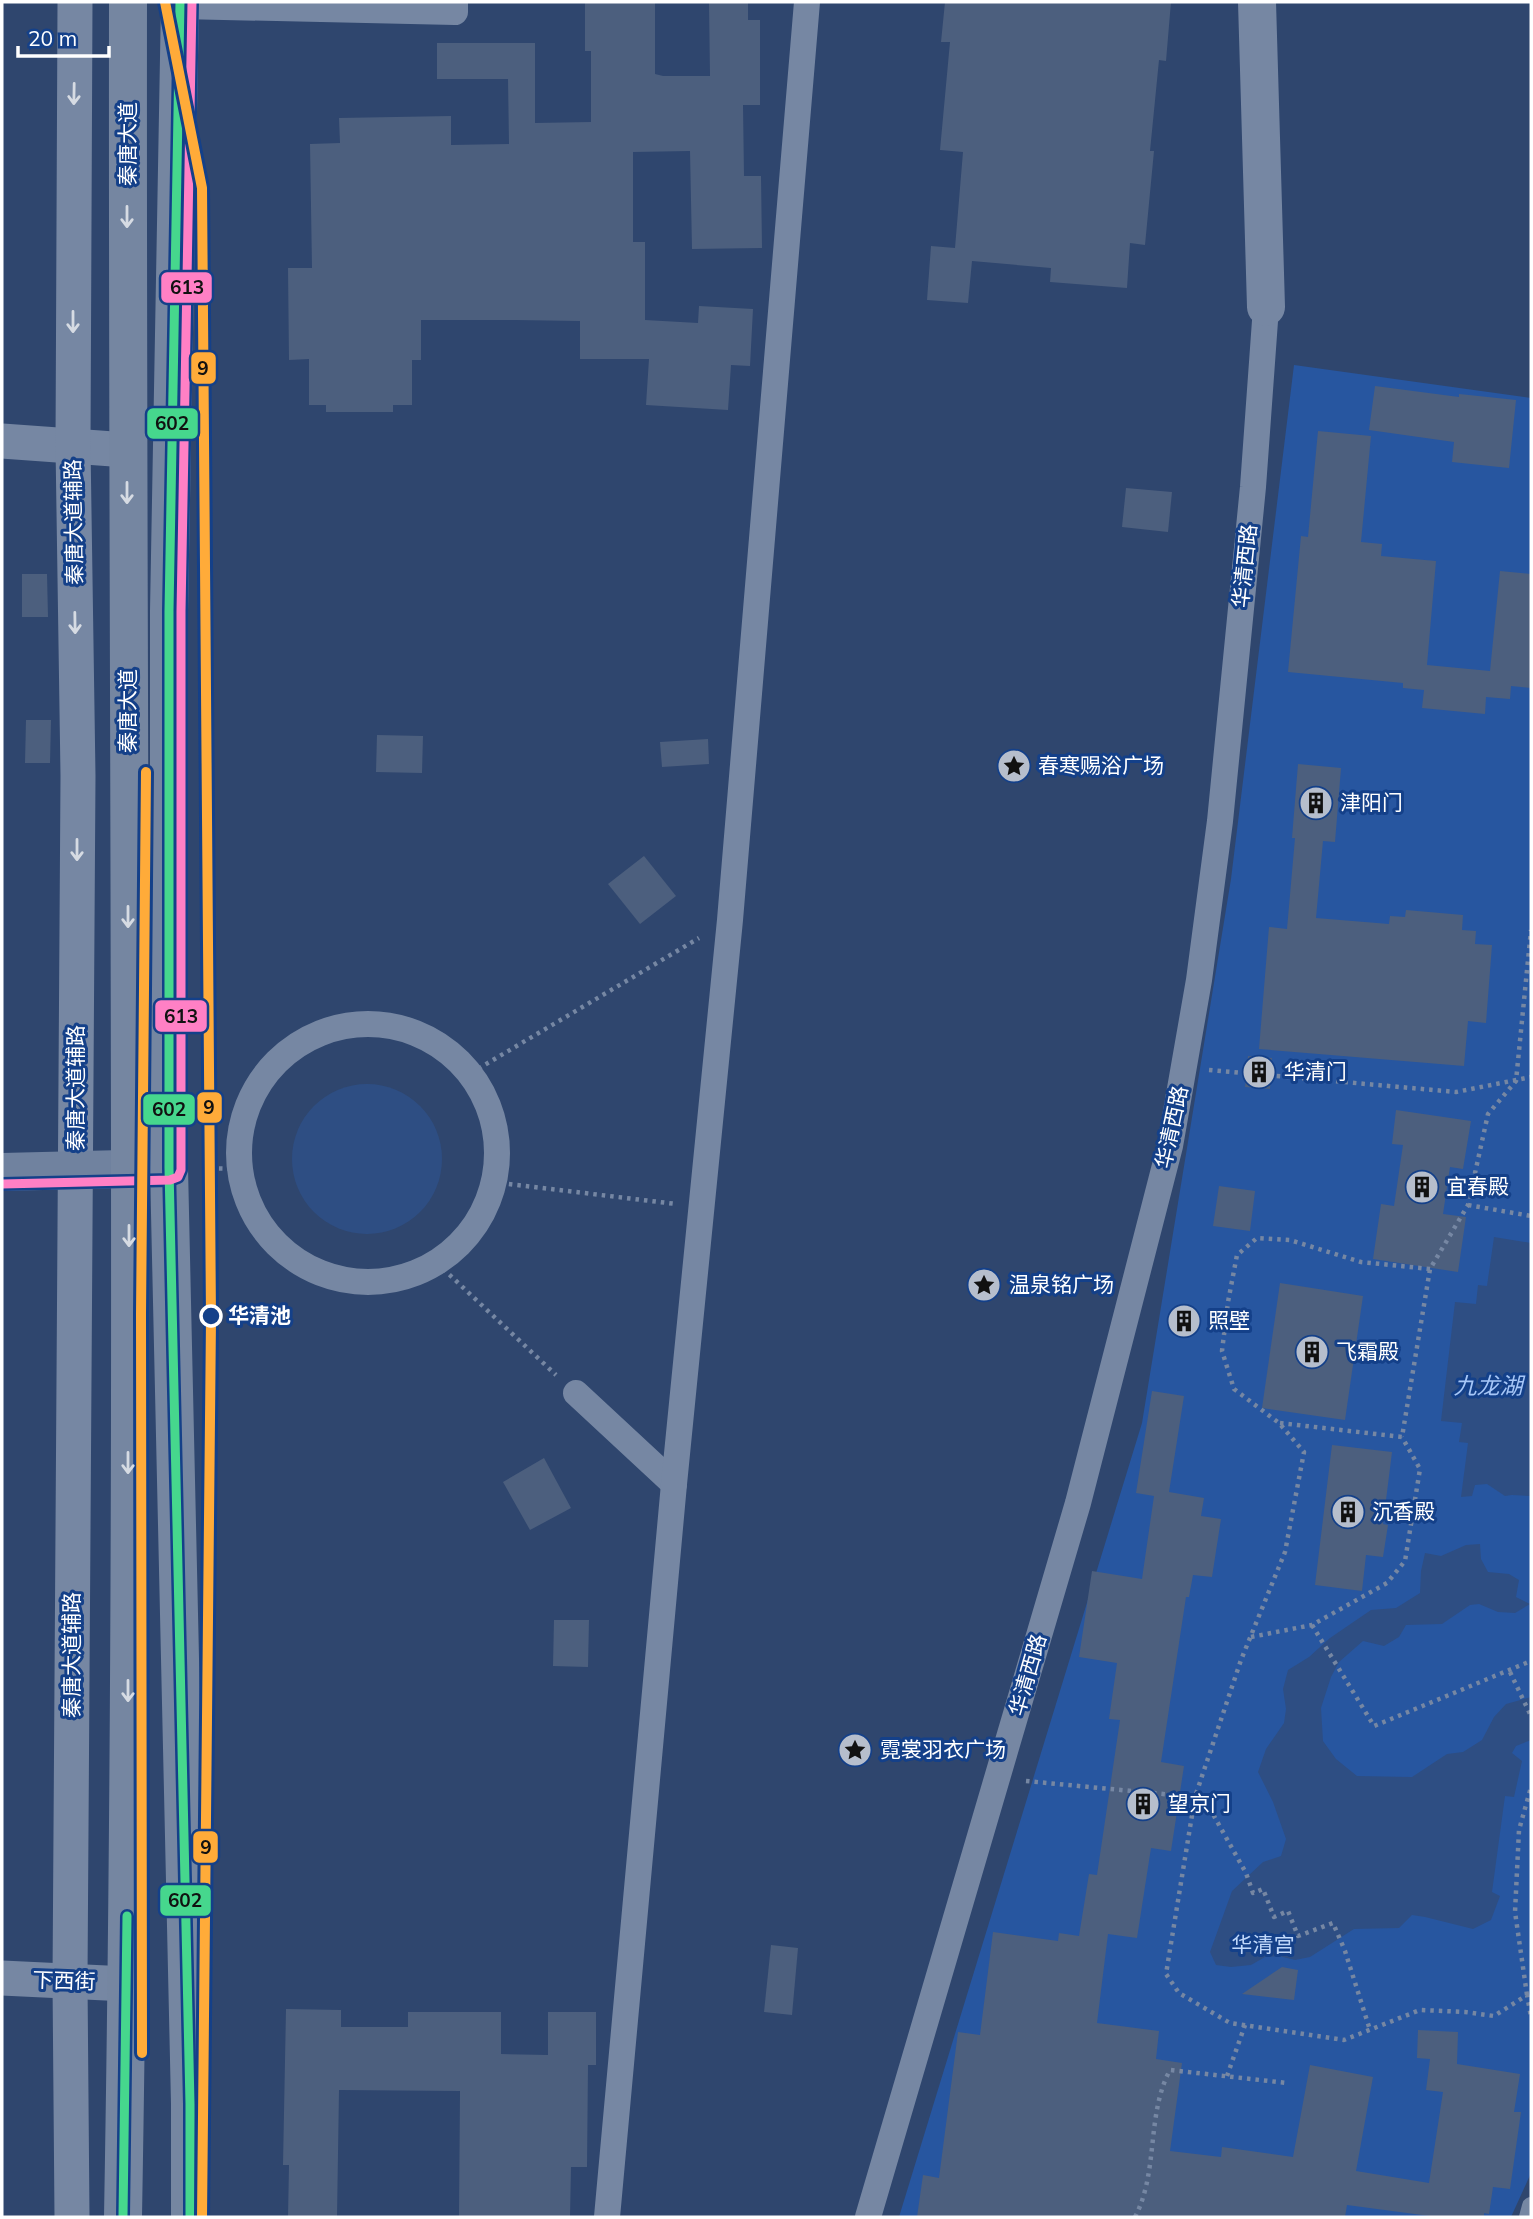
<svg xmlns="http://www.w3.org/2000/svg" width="1533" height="2219" font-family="Mulish,'Noto Sans SC',sans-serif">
<rect width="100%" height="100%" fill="#2f466e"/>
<path fill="#2756a0" d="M1294 365 1531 398V2173L1511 2217H899L1142 1423 1231 879Z"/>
<g fill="#2e4e83">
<circle cx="367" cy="1159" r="75"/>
<path d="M1494 1237 1531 1243V1496L1512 1495 1505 1496 1487 1484 1475 1485 1472 1496 1461 1497 1468 1443 1459 1442 1462 1423 1441 1421 1455 1302 1476 1304 1478 1285 1487 1286Z"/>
<path d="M1480 1544 1481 1559 1488 1572 1509 1574 1519 1580 1516 1597 1530 1604 1515 1613 1498 1612 1479 1604 1470 1605 1442 1624 1406 1625 1399 1637 1384 1646 1363 1641 1339 1662 1331 1677 1321 1708 1323 1741 1336 1759 1357 1776 1412 1777 1447 1754 1463 1752 1482 1740 1494 1717 1506 1704 1531 1697V1740L1516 1746 1512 1753 1522 1761 1514 1797 1505 1796 1492 1892 1500 1896 1491 1920 1473 1929 1425 1917 1412 1915 1399 1928 1354 1929 1310 1957 1295 1960 1279 1956 1265 1957 1251 1965 1231 1967 1216 1965 1210 1952 1232 1891 1263 1862 1281 1856 1286 1839 1273 1802 1258 1772 1266 1749 1284 1723 1286 1709 1283 1689 1288 1670 1309 1657 1330 1638 1371 1610 1396 1608 1420 1593 1421 1571 1425 1553 1441 1556 1466 1545Z"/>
</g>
<g fill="#4c5f7e">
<path d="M585 2H655V74L663 76H710L709 2H748V20H760V105H743L744 176H761L762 248 692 249 690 151 633 152V242H645V320L698 323 699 306 753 309 750 366 731 365 728 410 646 405 649 359H580V321L515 320H421V360H412V405H393V412H326V405H309V359L289 360 288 268H312L310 144 340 143 339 118 451 116V145L509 144 508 79H437V43H535V123L591 122V51H585Z"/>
<path d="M945 2H1171L1166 61 1159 60 1150 151H1154L1145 245 1130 243 1127 288 1050 282 1051 268 972 261 968 303 927 300 931 246 955 248 963 152 940 150 950 42H941Z"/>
<path d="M1375 386 1459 397V394L1516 400 1509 468 1452 462 1454 442 1369 430Z"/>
<path d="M1318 431 1371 436 1361 542 1382 544 1381 556 1436 561 1427 665 1490 671 1500 571 1531 574V688L1511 686 1510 699 1486 697 1485 714 1422 708 1424 690 1403 688V683L1288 672 1301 536 1308 537Z"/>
<path d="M1126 488 1172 492 1168 532 1122 527Z"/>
<path d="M22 574H47L48 617H22Z"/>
<path d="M26 720H51L50 763H25Z"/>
<path d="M377 735 423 736 422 773 376 772Z"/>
<path d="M708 739 709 764 662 767 660 742Z"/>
<path d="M1298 764 1341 768 1335 842 1323 841 1316 918 1389 924 1390 916 1405 917 1406 910 1463 915 1462 930 1476 931 1475 944 1492 945 1486 1023 1468 1021 1464 1066 1259 1049 1269 927 1287 929 1295 838H1292Z"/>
<path d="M644 856 676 896 640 924 608 884Z"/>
<path d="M1248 1056 1272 1058 1270 1089 1245 1087Z"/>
<path d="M1396 1110 1471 1121 1463 1169 1450 1167 1443 1214 1466 1217 1458 1272 1373 1259 1381 1204 1394 1206 1403 1145 1392 1144Z"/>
<path d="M1219 1186 1255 1191 1250 1231 1213 1226Z"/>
<path d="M1280 1283 1363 1296 1345 1420 1262 1408Z"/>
<path d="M1152 1391 1184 1396 1169 1492 1204 1498 1201 1516 1221 1519 1212 1577 1193 1575 1189 1597H1186L1161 1762 1184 1766 1171 1851 1151 1848 1137 1938 1108 1934 1097 2023 1159 2031 1156 2059 1182 2063 1170 2151 1221 2157 1222 2147 1293 2157 1310 2065 1373 2077 1356 2171 1429 2183 1443 2092 1426 2090 1430 2059 1417 2058 1418 2030 1458 2032 1457 2064 1520 2074 1514 2112H1521L1510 2189 1493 2187 1489 2214 1484 2213V2217H1437L1347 2205 1345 2217H917L923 2175 939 2178 958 2032 980 2035 993 1932 1058 1941 1059 1933 1079 1936 1089 1874 1097 1875 1120 1720 1109 1719 1117 1663 1079 1657 1092 1571 1142 1579 1154 1496 1136 1493Z"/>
<path d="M1332 1445 1392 1452 1383 1524 1388 1525 1383 1557 1366 1555 1362 1591 1315 1585Z"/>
<path d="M544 1458 571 1508 530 1530 503 1482Z"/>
<path d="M554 1620H589L588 1667 553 1666Z"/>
<path d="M771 1945 798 1948 792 2015 764 2012Z"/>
<path d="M1282 1967 1298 1970 1294 2000 1242 1994Z"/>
<path d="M286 2009 341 2010V2027H408V2012H501V2054L548 2055V2012H596V2065H588L587 2167H571L570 2217H459L460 2091 339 2090 337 2217H288L289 2165H283Z"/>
</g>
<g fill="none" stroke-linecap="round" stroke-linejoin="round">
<g stroke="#7687a3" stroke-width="4.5" stroke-dasharray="3.5 5" stroke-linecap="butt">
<path d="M1209 1070 1456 1092 1531 1077"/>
<path d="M471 1073 699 938"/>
<path d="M202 1168 240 1169"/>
<path d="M492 1182 676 1204"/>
<path d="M1468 1205 1531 1216"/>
<path d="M437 1263 556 1375"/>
<path d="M1430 1269 1361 1262 1290 1240 1257 1238 1237 1255 1228 1302 1222 1351 1234 1389 1279 1423 1304 1452 1285 1552 1241 1660 1195 1797 1166 1974 1179 1993 1230 2023 1344 2040 1420 2010 1465 2012 1494 2016 1527 1995 1531 2017"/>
<path d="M1280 1423 1402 1437 1430 1269 1468 1205 1488 1114 1516 1081 1531 930"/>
<path d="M1312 1625 1374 1726 1531 1661"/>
<path d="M1251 1637 1312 1625 1387 1583 1405 1561 1420 1469 1402 1437"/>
<path d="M1510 1672 1531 1716"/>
<path d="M1026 1781 1195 1797 1214 1816 1246 1873 1253 1893 1263 1889 1274 1917 1288 1911 1298 1936 1333 1923 1345 1951 1370 2030"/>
<path d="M1527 1995 1515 1912 1519 1830 1531 1787"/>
<path d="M1227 2076 1245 2025"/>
<path d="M1135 2217C1159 2171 1146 2115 1170 2070L1287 2083"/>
</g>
<path stroke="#7687a3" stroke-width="18" d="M1528 2217 1531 2206"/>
<g stroke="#7687a3" stroke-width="26">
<path d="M180 6 455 12V2"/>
<circle cx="368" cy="1153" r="129"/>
<path d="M576 1393 674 1484"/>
<path d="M607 2217 674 1484 730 920 807 2"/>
<path d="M868 2217 1078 1503 1170 1146 1199 980 1220 821 1253 487 1266 307"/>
</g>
<g stroke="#7687a3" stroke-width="35">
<path d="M2 441 127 450"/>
<path d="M2 1978 127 1984"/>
<path d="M72 2217 70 1981 78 776 73 446 75 2"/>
</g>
<path stroke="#7687a3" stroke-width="38" d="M1257 2 1266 307"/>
<path stroke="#70829f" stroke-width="38" d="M2 1172 164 1168"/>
<g stroke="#7586a1" stroke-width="38">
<path d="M180 2 169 611V1168L190 2104V2217"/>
<path d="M123 2217C136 1479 127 740 128 2"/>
</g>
<defs>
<g id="bus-1">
<path d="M180 2 169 611V1168L190 2104V2217"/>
<path d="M123 2217 127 1916"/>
</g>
<path id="bus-2" d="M2 1184 170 1180 178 1177 181 1170V611L192 2"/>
</defs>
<use href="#bus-1" stroke="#144089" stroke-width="14"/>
<use href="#bus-2" stroke="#144089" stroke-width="14"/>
<use href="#bus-1" stroke="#46d78d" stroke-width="9"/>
<use href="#bus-2" stroke="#ff80c5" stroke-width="9"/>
<defs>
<g id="metro-1">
<path d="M165 2 202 188 211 1319 202 2217"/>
<path d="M142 2053 141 1314 146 772"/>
</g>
</defs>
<use href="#metro-1" stroke="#144089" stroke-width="16"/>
<use href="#metro-1" stroke="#ffab39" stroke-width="10"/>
</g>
<defs><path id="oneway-shaft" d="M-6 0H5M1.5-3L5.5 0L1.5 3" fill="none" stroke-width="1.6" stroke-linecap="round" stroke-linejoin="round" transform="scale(1.75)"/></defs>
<g stroke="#d6dbe3">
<use href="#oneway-shaft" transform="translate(74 94) rotate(91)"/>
<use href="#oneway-shaft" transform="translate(127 217) rotate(90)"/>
<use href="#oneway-shaft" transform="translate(73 322) rotate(90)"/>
<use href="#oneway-shaft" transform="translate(127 493) rotate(90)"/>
<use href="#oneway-shaft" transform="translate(75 623) rotate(89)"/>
<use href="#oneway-shaft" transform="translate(77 850) rotate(90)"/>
<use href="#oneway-shaft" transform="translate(128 917) rotate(90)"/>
<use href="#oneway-shaft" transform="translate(129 1236) rotate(90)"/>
<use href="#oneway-shaft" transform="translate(128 1463) rotate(90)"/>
<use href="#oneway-shaft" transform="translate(128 1691) rotate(90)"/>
</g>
<defs>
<symbol id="sight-disc" viewBox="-11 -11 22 22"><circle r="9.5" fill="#b6becc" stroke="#144089"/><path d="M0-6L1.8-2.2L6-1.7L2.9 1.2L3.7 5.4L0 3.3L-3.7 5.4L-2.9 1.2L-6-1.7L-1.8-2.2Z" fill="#111"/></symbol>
<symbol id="building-disc" viewBox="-11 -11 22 22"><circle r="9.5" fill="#b6becc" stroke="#144089"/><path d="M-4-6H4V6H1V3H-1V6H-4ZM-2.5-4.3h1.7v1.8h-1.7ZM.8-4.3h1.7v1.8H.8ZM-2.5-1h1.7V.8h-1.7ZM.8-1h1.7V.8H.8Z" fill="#111"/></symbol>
</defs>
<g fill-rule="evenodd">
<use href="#sight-disc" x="995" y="747" width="38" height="38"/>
<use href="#building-disc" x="1297" y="784" width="38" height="38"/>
<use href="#building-disc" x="1240" y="1053" width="38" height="38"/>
<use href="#building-disc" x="1403" y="1168" width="38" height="38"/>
<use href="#sight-disc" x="965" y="1266" width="38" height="38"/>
<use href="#building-disc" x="1165" y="1302" width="38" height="38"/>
<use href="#building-disc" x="1293" y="1333" width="38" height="38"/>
<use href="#building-disc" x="1329" y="1493" width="38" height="38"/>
<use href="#sight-disc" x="836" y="1731" width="38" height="38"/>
<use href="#building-disc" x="1124" y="1785" width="38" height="38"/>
</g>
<circle fill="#144089" stroke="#fff" stroke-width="3.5" cx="211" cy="1316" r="10"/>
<g text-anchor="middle" stroke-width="6" stroke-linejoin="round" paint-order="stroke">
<g font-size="21" fill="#fff" stroke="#144089">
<text transform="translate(128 144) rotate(-90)" y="7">秦唐大道</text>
<text transform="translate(74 522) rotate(-91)" y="7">秦唐大道辅路</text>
<text transform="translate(1245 566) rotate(-84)" y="7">华清西路</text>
<text transform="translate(128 711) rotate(-90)" y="7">秦唐大道</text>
<text transform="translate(76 1088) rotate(-90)" y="7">秦唐大道辅路</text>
<text transform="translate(1172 1127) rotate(-78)" y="7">华清西路</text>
<text transform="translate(72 1655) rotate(-90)" y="7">秦唐大道辅路</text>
<text transform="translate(1028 1675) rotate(-74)" y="7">华清西路</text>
<text transform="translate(64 1981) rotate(2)" y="7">下西街</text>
</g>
<g font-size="21" fill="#fff" stroke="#144089" text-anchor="start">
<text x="1038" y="773">春寒赐浴广场</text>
<text x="1340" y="810">津阳门</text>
<text x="1284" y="1079">华清门</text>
<text x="1446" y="1194">宜春殿</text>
<text x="1009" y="1292">温泉铭广场</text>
<text x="1208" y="1328">照壁</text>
<text x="1336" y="1359">飞霜殿</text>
<text x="1372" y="1519">沉香殿</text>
<text x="880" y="1757">霓裳羽衣广场</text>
<text x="1168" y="1811">望京门</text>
</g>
<g font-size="21" font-weight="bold" fill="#fff" stroke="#144089" text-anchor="start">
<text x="228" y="1323">华清池</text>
</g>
<g font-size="21" fill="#c0d8fb" stroke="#144089">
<text x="1263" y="1952">华清宫</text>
</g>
<g font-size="23" font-style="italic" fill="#a6c6f7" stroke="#144089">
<text x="1488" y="1394">九龙湖</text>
</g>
</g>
<g stroke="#144089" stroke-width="2.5">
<rect x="160" y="271" width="53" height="33" rx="7" fill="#ff80c5"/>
<rect x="190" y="351" width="27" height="34" rx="7" fill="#ffab39"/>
<rect x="146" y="407" width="53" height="33" rx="7" fill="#46d78d"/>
<rect x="154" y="999" width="54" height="34" rx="7" fill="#ff80c5"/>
<rect x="196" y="1091" width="27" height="33" rx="7" fill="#ffab39"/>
<rect x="142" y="1093" width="54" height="33" rx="7" fill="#46d78d"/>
<rect x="192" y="1830" width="27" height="34" rx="7" fill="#ffab39"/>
<rect x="159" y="1884" width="53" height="33" rx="7" fill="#46d78d"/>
</g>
<g font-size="19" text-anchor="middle" font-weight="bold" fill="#111">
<text x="187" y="294">613</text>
<text x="203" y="375">9</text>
<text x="172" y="430">602</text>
<text x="181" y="1023">613</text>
<text x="209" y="1114">9</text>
<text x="169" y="1116">602</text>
<text x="206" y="1854">9</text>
<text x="185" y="1907">602</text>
</g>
<rect width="1533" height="2219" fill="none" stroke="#ffffff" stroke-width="7"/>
<path d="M18 46v10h91v-10" fill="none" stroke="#ffffff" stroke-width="3.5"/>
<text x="28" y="46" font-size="21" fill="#ffffff" stroke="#144089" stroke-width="5" paint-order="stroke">20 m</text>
</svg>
